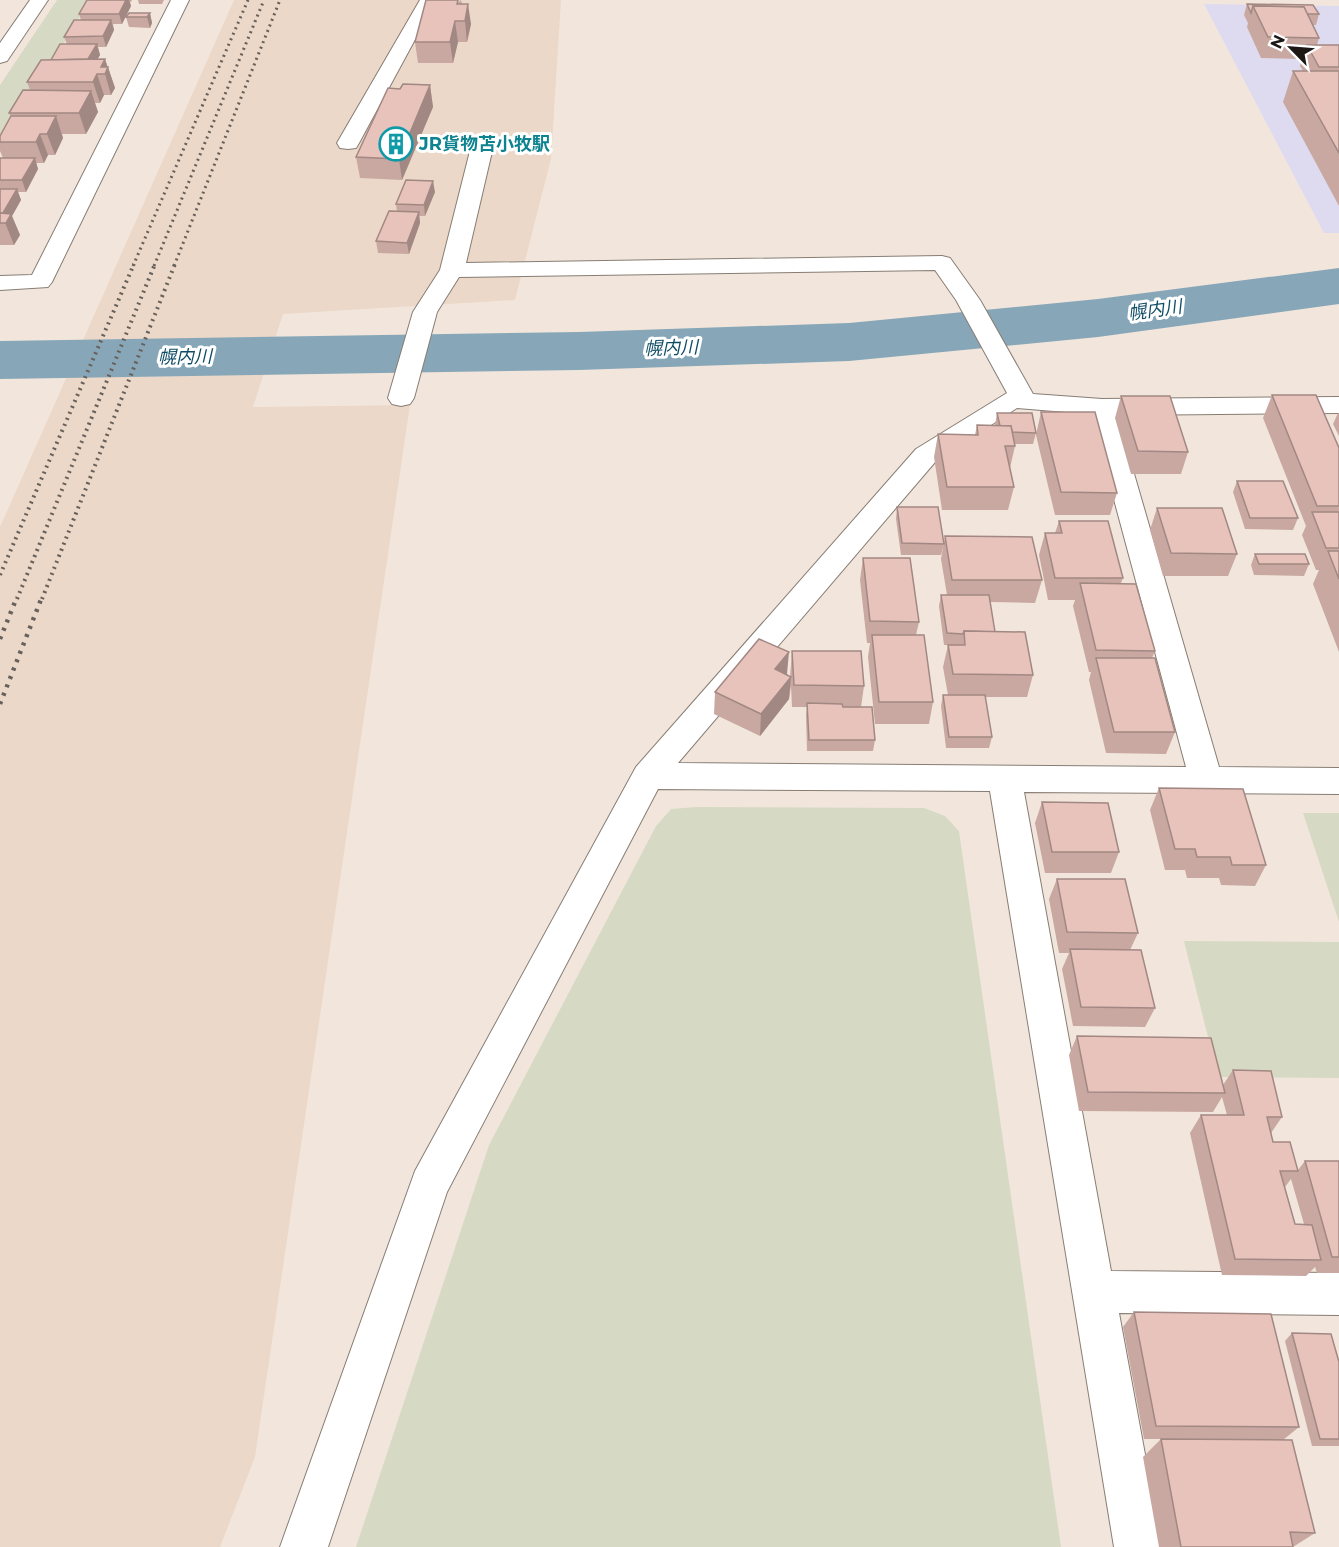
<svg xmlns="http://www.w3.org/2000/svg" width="1339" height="1547" font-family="Montserrat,'Noto Sans JP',sans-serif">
<rect width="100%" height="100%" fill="#f2e6dc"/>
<path fill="#dedbf1" d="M1204 4 1339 6V233H1324Z"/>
<path fill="#ebd8c9" d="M234 0H561L551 159 515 300 283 314 253 407 410 405 255 1457 220 1547H0V527Z"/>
<g fill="#d6dac4">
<path d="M57 0H90L0 149V85Z"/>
<path d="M696 807 924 808 945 816 959 831 1061 1547H356L489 1145 656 826 671 809Z"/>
<path d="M1303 813H1339V922Z"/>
<path d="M1184 941 1339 942V1078L1218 1077Z"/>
</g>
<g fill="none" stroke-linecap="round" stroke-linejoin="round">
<path fill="#87a7b8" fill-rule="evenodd" d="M1339 268V304L1098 337 849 361 579 370 0 379V341L579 332 849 323 1098 299Z"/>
<defs>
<g id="minor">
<path d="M30 0H48L7 61 0 63V43Z"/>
<path d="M171 0H189L52 282 48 287 0 290V276L32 275Z"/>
<path d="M420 0H439L431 10 359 143 356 148 348 149 340 148 337 143Z"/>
<path d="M483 137 491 138 494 143 466 263 942 256 950 258 980 300 1033 394 1102 399 1339 397V413L1117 415 1219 767 1339 768V794L1024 792 1111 1271 1339 1273V1315L1119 1313 1162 1547H1114L990 791 658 789 447 1192 328 1547H280L415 1171 636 767 916 449 1007 393 956 300 935 270 459 277 437 312 414 398 410 404 401 406 392 404 388 398 413 312 440 270 472 143 475 138ZM1017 408 1091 414 1186 767 678 763 936 461Z"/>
</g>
</defs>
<use href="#minor" stroke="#877d74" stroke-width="2"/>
<use href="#minor" fill="#fff" fill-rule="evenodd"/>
<g stroke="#68615b" stroke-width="3" stroke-dasharray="2 4" stroke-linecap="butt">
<path d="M133 266 248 0"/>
<path d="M154 266 264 0"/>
<path d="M174 266 280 0"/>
</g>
<g stroke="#68615b" stroke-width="4" stroke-dasharray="2 4.5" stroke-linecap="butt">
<path d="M0 575 134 264"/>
<path d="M17 599 155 264"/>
<path d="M42 599 175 264"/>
</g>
<g stroke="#68615b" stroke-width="4.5" stroke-dasharray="3 6" stroke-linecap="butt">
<path d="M0 639 17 597"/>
<path d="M0 704 42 597"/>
</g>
</g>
<g fill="#c8a8a1" fill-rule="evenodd">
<path d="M87 0H132L131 2H130L131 6 122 24H113L114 30 106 47H98L100 55 97 59H105L115 88 111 95H104L100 103H95L98 112 86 134H62L63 138 55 155H48L44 163H36L38 169 26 192H18L21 200 12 216 20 235 14 245H0V158H3L0 151V136L11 117 9 113 30 90 27 82 67 44 64 37 81 20 79 14Z"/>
<path d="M138 0H164L162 4H139Z"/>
<path d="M461 0 462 4 471 24 467 42H458L453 63H418L415 42Z"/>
<path d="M1247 4 1319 14 1316 25H1313L1319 38 1317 45H1339V206L1283 102 1293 71H1303L1300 66 1302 59 1261 58 1247 27 1248 23 1244 15Z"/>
<path d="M150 13 152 23 150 28 129 27 126 17Z"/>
<path d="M430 85 433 107 402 180 360 178 356 157 400 89Z"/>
<path d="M435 192 425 216H419L420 223 409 254 378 253 376 241 397 211 396 204Z"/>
<path d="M1272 395 1339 448V652L1313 584 1319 570H1316L1302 535 1306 526 1263 418Z"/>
<path d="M1121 396 1188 452 1181 474H1131L1115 418Z"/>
<path d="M1041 412 1117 493 1110 515H1055L1036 435Z"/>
<path d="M997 413 1036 433 1033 444H1015V446L1010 468 1014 487 1008 510H942L934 457 938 434 975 435 977 425H995Z"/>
<path d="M1338 413H1339V436L1333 424Z"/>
<path d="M1237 481 1298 518 1293 530 1245 529 1233 492Z"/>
<path d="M897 507 944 544 941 555H901L896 519Z"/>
<path d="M1157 508 1237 554 1228 576H1163L1150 530Z"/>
<path d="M1059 521 1123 578 1121 583 1155 651 1152 658 1175 732 1166 754 1106 753 1089 680 1091 672H1089L1073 606 1075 600H1048L1039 555 1045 533H1055Z"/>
<path d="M945 536 1042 580 1035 603 990 602 995 632 1033 675 1027 697H985L992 737 989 748H946L941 706 943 695H948L943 667 948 645H960H944L939 606 941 595H947L941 559Z"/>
<path d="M1255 554 1309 564 1304 576 1254 575 1251 565Z"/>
<path d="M863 558 919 622 916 635 933 702 929 724H875L868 657 870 643H867L860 580Z"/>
<path d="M792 651 864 686 861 707 875 740 873 751H807L806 715 807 707H792L791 686 789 699 760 736 714 714 715 692 787 674 790 677Z"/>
<path d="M1159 788 1266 865 1255 886 1221 885 1219 878H1187L1185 870H1165L1150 810Z"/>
<path d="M1042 802 1119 852 1111 873H1045L1035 823Z"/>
<path d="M1057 879 1138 933 1130 950 1155 1008 1145 1027 1073 1026 1062 969 1069 953H1059L1049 899Z"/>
<path d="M1077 1036 1223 1085 1233 1070 1282 1117 1271 1133 1273 1142 1298 1170 1305 1161H1339V1273H1317L1315 1267 1306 1276 1222 1275 1190 1133 1201 1115H1227L1222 1097 1213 1112 1079 1111 1069 1055ZM1291 1179 1304 1224H1295L1285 1187Z"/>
<path d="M1134 1312 1299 1427 1283 1440 1315 1533 1293 1547H1159L1143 1457 1161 1439H1144L1123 1327Z"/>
<path d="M1292 1333 1339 1362V1446H1312L1285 1341Z"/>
</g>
<g fill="#a28883">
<path d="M126 0H129L131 6 122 24 119 14Z"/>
<path d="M468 4 471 24 467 42 465 21Z"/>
<path d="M150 13 152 23 150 28 147 17Z"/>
<path d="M111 20 114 30 106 47 103 36Z"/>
<path d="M455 21 458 42 453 63 450 42Z"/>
<path d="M97 44 100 55 90 73 86 63Z"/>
<path d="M105 59 108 69V67L115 88 111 95 105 74 101 67Z"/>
<path d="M97 74 104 95 100 103 93 82Z"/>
<path d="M430 85 433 107 402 180 399 159Z"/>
<path d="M91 91 98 112 86 134 79 113Z"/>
<path d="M56 116 63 138 55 155 47 134Z"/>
<path d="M40 134 48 155 44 163 36 142Z"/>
<path d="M35 158 38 169 26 192 22 180Z"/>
<path d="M433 181 435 192 425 216 424 205Z"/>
<path d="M17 189 21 200 12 216 20 235 14 245 2 215Z"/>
<path d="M419 212 420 223 409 254 407 243Z"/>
<path d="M789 652 787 674 773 691 775 669Z"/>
<path d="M791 677 789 699 760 736 761 714Z"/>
</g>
<g fill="#e8c3bb" stroke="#a28883" stroke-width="1.5">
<path d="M87 0H126L119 14H79Z"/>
<path d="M426 0H458L457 4H468L465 21H455L450 42H415Z"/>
<path d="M1247 4 1313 5 1319 14H1307L1304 7 1253 6 1251 13Z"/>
<path d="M1253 6 1304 7 1319 38 1268 37Z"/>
<path d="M129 13H150L147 17H126Z"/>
<path d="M74 20H111L103 36 64 37Z"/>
<path d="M60 44H97L88 59 51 60Z"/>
<path d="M1307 45H1339V67H1319Z"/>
<path d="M105 59 101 67H108L105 74H97L93 82H27L41 60Z"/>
<path d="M1293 71H1339V153Z"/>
<path d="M403 84 430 85 399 159 356 157 388 88 400 89Z"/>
<path d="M23 90 91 91 79 113H9Z"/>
<path d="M11 116H56L47 134H40L36 142H0V136Z"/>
<path d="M0 158H35L22 180H0Z"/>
<path d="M406 180 433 181 424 205 396 204Z"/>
<path d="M0 189H17L3 213H0Z"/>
<path d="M389 211 419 212 407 243 376 241Z"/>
<path d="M0 213 11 214 6 223H0Z"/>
<path d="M1272 395H1316L1339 448V506H1317Z"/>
<path d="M1121 396H1170L1188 452 1138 451Z"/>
<path d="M1041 412H1095L1117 493 1061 492Z"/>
<path d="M997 413H1032L1036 433 1012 432 1011 426H1000Z"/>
<path d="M977 425 1011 426 1015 446H1005L1014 487H947L938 434 978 435Z"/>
<path d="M1237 481H1283L1298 518H1250Z"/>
<path d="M897 507H938L944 544 902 543Z"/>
<path d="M1157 508H1222L1237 554 1171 553Z"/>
<path d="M1312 512H1339V548H1326Z"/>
<path d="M1059 521H1108L1123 578H1055L1045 533H1062Z"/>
<path d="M945 536 1032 537 1042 580H952Z"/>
<path d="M1328 551H1339V579Z"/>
<path d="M1255 554H1305L1309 564H1259Z"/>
<path d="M863 558H910L919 622 870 621Z"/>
<path d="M1080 583 1136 584 1155 651 1096 650Z"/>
<path d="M941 595H989L995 632 964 631 963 634 947 633Z"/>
<path d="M964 631 1025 632 1033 675 953 674 948 645H965Z"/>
<path d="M872 635H924L933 702H879Z"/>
<path d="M759 639 789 652 775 669 791 677 761 714 715 692Z"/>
<path d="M792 651H861L864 686 794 685Z"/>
<path d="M1096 658H1155L1175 732H1114Z"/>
<path d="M943 695H985L992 737H949Z"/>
<path d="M807 703 842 704 843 707H872L875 740H809Z"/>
<path d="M1159 788 1243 789 1266 865H1232L1230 857H1197L1195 849H1175Z"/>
<path d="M1042 802 1108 803 1119 852H1052Z"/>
<path d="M1057 879H1125L1138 933 1067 932Z"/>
<path d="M1070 949 1141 950 1155 1008 1081 1007Z"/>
<path d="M1077 1036 1211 1038 1225 1093 1088 1092Z"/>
<path d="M1233 1070 1271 1071 1282 1117H1267L1273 1142H1290L1298 1171H1280L1295 1224 1312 1225 1321 1260 1235 1259 1201 1115H1244Z"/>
<path d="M1305 1161H1339V1257H1332Z"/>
<path d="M1134 1312 1271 1314 1299 1427 1156 1426Z"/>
<path d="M1292 1333 1331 1334 1339 1362V1439H1320Z"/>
<path d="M1161 1439 1292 1440 1315 1533 1290 1532 1293 1547H1181Z"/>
</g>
<defs>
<symbol id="building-ring" viewBox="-11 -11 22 22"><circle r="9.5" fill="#fff" stroke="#0f9aa8" stroke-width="1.5"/><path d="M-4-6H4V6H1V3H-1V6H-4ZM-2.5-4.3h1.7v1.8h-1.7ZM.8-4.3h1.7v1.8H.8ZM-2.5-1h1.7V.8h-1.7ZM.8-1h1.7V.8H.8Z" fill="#0f9aa8"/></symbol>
</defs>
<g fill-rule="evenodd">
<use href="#building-ring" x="377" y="125" width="38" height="38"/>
</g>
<g text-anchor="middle" stroke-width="6" stroke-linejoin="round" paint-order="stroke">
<g font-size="18" font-weight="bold" fill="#0d838f" stroke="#fff" text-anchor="start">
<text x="419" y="150">JR貨物苫小牧駅</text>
</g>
<g font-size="18" font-style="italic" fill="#0f4c66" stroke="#fff">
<text transform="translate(1155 310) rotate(-8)" y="6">幌内川</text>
<text transform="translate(671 348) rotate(-2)" y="6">幌内川</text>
<text transform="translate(185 357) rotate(-1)" y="6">幌内川</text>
</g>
</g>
<g transform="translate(1291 48) rotate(295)" stroke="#ffffff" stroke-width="4.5" paint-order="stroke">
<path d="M0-4.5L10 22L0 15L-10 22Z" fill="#1c1714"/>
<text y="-9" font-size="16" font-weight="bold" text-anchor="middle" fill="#1c1714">N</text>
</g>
</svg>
